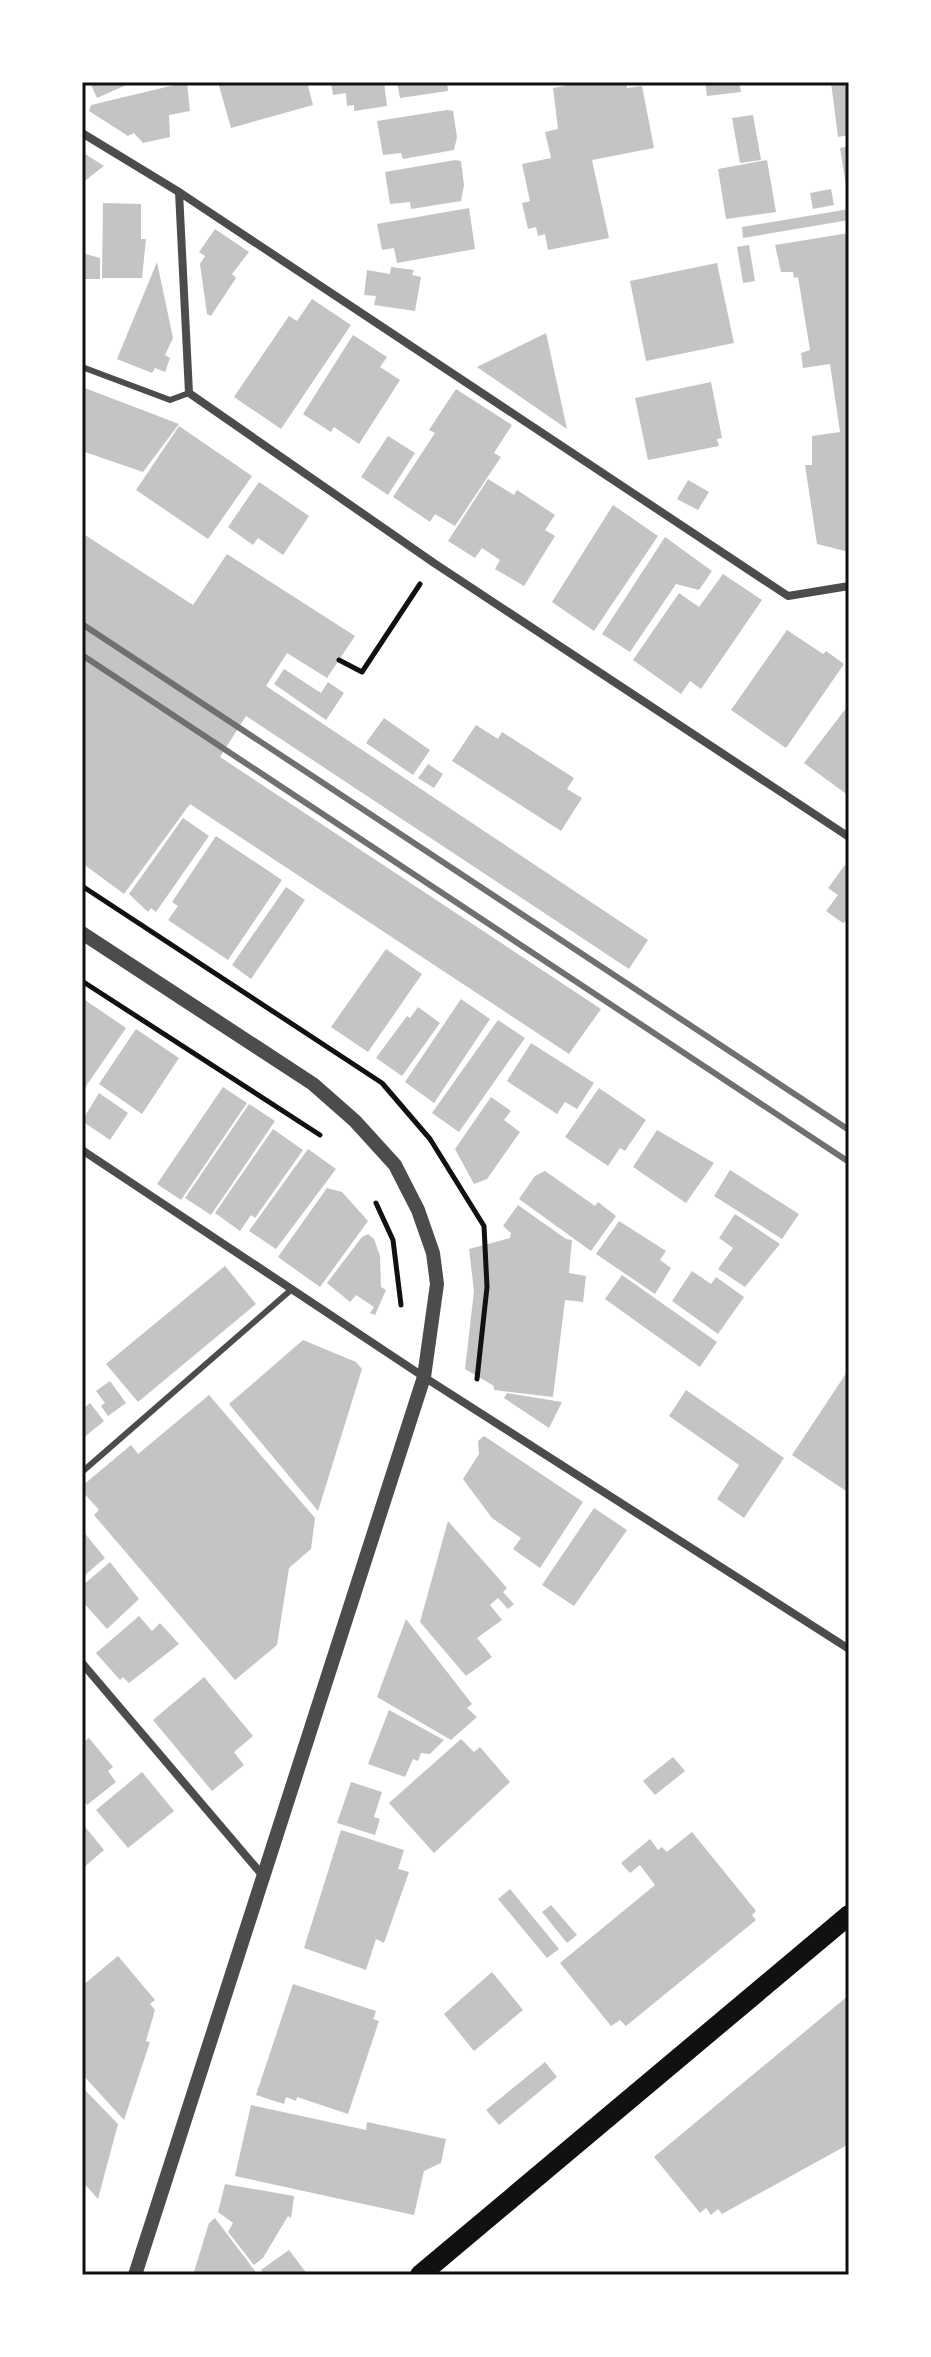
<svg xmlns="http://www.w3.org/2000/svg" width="931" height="2357" font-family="'Titillium Web',sans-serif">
<rect width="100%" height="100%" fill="#fff"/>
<g fill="#c4c4c4">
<path d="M90 82H133L97 98Z"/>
<path d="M187 82 190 111 169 115 170 137 143 143 134 133 128 136 89 111 91 105Z"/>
<path d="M218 82H307L313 105 231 128Z"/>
<path d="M331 82H384L387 106 354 111V105L347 106 346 93 333 95Z"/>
<path d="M397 82H447L448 91 400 98Z"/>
<path d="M585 82H626L627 88 642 86 654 148 592 160 609 238 548 250 545 234 538 236 536 227 528 229 522 203 530 201 522 164 551 158 545 132 558 129 553 88Z"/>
<path d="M705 82H739L741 92 707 96Z"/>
<path d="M831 82H849V135L838 137Z"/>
<path d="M447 110 453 111 457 137 454 150 403 159 401 153 383 155 377 121Z"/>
<path d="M753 115 761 160 740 163 732 118Z"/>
<path d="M849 146V192H847L840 148Z"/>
<path d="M82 152 104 166 82 183Z"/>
<path d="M455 160 461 161 464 185 461 201 411 209 410 202 390 204 385 172Z"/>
<path d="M767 160 776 212 726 219 718 169Z"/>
<path d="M831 189 834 205 813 209 810 193Z"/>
<path d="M103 203 141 204V239H146L142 278H102Z"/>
<path d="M469 208 475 249 397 263 394 248 382 250 377 224Z"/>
<path d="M849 209V220L743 238 742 227Z"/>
<path d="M215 229 249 252 232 274 236 278 211 316 207 314 200 264 205 256 199 252Z"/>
<path d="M849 233V550L845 551 817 544 805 465H812V436L840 432 830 364 803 368 801 353 810 350 798 277 794 278 793 272H781L775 245Z"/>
<path d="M749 245 755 281 743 283 737 247Z"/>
<path d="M82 253 100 258V279H82Z"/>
<path d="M157 262 173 338 165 355 170 358 165 372 155 368 152 373 117 359Z"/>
<path d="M717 263 734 343 646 361 630 281Z"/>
<path d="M391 267 414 270 412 275 421 277 415 311 374 305 376 296 364 295 367 270 390 274Z"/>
<path d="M312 299 351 325 281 429 234 397 289 316 297 321Z"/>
<path d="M546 333 567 429 477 367Z"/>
<path d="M353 335 387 357 380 367 400 380 359 444 334 427 331 432 303 414Z"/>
<path d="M711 382 722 438 717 439 719 446 648 460 635 398Z"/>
<path d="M82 387 179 424 143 472 82 451Z"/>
<path d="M456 389 512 425 494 453 501 457 455 526 435 514 430 522 393 497 435 433 429 430Z"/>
<path d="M179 426 252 476 208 539 136 490Z"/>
<path d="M388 436 415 453 388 495 361 477Z"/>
<path d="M488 479 514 495 517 490 555 515 545 530 555 536 524 586 495 569 500 560 482 548 475 558 448 541Z"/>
<path d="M688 480 709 492 698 510 677 499Z"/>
<path d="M259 482 309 516 283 555 258 538 253 545 228 527Z"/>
<path d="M613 505 658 536 594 631 552 602Z"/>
<path d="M82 533 193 605 227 554 355 636 327 678 287 653 266 686 648 940 629 969 246 716 220 757 601 1009 569 1054 190 804 124 894 82 863Z"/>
<path d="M665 537 712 571 699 590 676 584 630 652 602 634Z"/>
<path d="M723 574 762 600 701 689 690 681 681 694 633 660 679 593 699 607Z"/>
<path d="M787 630 823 654 826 651 844 664 786 748 731 710Z"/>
<path d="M284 669 321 693 328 682 344 693 326 720 274 684Z"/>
<path d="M847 707 849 709V796L804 763Z"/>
<path d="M384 718 430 750 413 775 366 743Z"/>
<path d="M476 725 498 739 502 732 574 778 567 789 582 798 561 831 452 761Z"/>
<path d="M428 764 443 774 434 788 418 778Z"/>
<path d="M183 818 209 836 156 912 151 908 148 912 129 894Z"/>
<path d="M216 836 282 880 228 960 168 920 178 906 172 902Z"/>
<path d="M845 865 849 868V920L843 923 826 911 838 895 828 888Z"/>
<path d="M286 887 305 900 251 979 232 965Z"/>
<path d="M386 949 422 974 368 1052 331 1027Z"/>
<path d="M82 998 126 1028 82 1092Z"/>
<path d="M461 999 490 1019 434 1103 405 1082Z"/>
<path d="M418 1007 440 1023 402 1076 376 1058 407 1016 410 1018Z"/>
<path d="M498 1020 525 1038 459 1132 432 1113Z"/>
<path d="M136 1029 179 1058 142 1114 99 1084Z"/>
<path d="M531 1043 594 1083 577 1109 565 1102 557 1114 507 1081Z"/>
<path d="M223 1087 247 1103 181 1200 157 1184Z"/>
<path d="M599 1088 646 1120 625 1151 620 1148 608 1166 565 1137Z"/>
<path d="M99 1093 128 1113 110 1140 82 1121Z"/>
<path d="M491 1097 511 1111 504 1120 520 1132 487 1179 474 1184 455 1149Z"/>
<path d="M249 1104 275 1121 211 1215 185 1198Z"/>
<path d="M273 1129 303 1150 255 1218 251 1215 240 1231 215 1213Z"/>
<path d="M657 1130 714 1163 686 1203 633 1167Z"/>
<path d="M308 1149 336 1169 276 1249 249 1231Z"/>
<path d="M730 1170 799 1214 782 1239 714 1196Z"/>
<path d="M545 1171 595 1206 598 1202 616 1216 591 1251 519 1199 535 1176Z"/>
<path d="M327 1188 342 1192 368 1221 320 1287 278 1257Z"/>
<path d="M518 1205 566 1239 572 1240 569 1273 586 1276 583 1302 565 1300 553 1397 494 1390V1386L465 1369 474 1291 469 1249 510 1238 511 1233 503 1226Z"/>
<path d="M735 1214 780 1244 745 1287 718 1269 733 1248 719 1238Z"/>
<path d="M619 1221 666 1251 660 1260 671 1268 655 1294 596 1254Z"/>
<path d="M368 1234 374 1239 380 1256 381 1287 386 1290 375 1315 370 1313 374 1307 356 1295 350 1302 327 1283 362 1237Z"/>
<path d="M225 1266 256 1304 138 1402 106 1364Z"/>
<path d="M692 1271 711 1284 716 1277 744 1297 718 1334 672 1301Z"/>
<path d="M622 1275 717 1342 700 1367 605 1299Z"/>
<path d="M303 1340 356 1362 362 1369 318 1511 229 1404Z"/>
<path d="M849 1369V1493L792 1455Z"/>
<path d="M110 1381 126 1403 108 1416 101 1406 105 1403 96 1391Z"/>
<path d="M686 1390 784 1458 744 1518 717 1499 739 1465 669 1416Z"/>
<path d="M507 1393 562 1402 549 1428 504 1398Z"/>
<path d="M209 1395 315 1518 311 1549 289 1568 277 1645 235 1680 94 1515 99 1510 82 1491V1486L131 1445 138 1454Z"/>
<path d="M90 1403 104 1421 82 1439V1410Z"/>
<path d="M484 1436 583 1502 540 1568 513 1549 521 1538 492 1518 463 1479 479 1454 478 1441Z"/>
<path d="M594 1508 627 1530 574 1606 542 1585Z"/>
<path d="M448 1521 507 1588 503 1592 514 1604 508 1609 498 1598 490 1605 502 1620 477 1638 492 1657 466 1676 420 1622Z"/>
<path d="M82 1530 105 1558 85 1575 82 1572Z"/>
<path d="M110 1562 139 1599 107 1629 82 1601V1586Z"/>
<path d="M139 1616 152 1631 160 1623 179 1644 129 1683 123 1677 120 1680 96 1653Z"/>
<path d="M406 1619 472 1704 467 1708 477 1717 451 1740 377 1697Z"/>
<path d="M204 1677 253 1736 234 1752 244 1765 212 1791 153 1720Z"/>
<path d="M389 1710 444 1740 430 1754 421 1753 418 1761 413 1759 405 1777 368 1764Z"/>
<path d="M89 1738 113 1767 108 1771 116 1782 87 1805 82 1798V1743Z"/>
<path d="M461 1739 474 1752 480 1747 510 1782 434 1853 389 1803Z"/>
<path d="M673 1757 685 1771 655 1795 643 1781Z"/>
<path d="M142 1772 174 1811 128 1848 96 1810Z"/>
<path d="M351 1782 382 1792 374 1817 380 1819 375 1835 337 1823Z"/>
<path d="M82 1823 104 1850 82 1869Z"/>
<path d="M341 1830 404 1850 398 1869 409 1872 384 1943 376 1939 366 1970 304 1948Z"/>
<path d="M692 1832 756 1911 752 1915 756 1920 626 2026 620 2020 611 2026 560 1963 655 1885 640 1865 630 1873 621 1863 650 1839 658 1850 662 1847 667 1852Z"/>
<path d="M510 1889 559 1949 547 1958 498 1899Z"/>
<path d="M551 1905 577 1935 567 1943 542 1912Z"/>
<path d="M118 1956 155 2000 150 2004 155 2010 146 2041 150 2042 124 2120 82 2074V1986Z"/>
<path d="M492 1972 523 2010 474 2051 444 2014Z"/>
<path d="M293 1984 376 2011 373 2019 379 2021 348 2114 297 2097 296 2101 286 2097 284 2104 256 2095Z"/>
<path d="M849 1995V2144L722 2214 718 2209 711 2215 706 2208 700 2213 654 2157Z"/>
<path d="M545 2062 557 2077 499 2125 486 2110Z"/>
<path d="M82 2087 118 2124 98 2199 82 2181Z"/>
<path d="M251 2105 366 2130 367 2122 446 2139 441 2163 424 2171 414 2215 235 2176Z"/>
<path d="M225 2184 294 2196 291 2218 288 2216 263 2258 254 2265 228 2232 233 2223 218 2212Z"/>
<path d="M215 2218 258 2275H193L209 2223Z"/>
<path d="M289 2250 308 2275H264L261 2270Z"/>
</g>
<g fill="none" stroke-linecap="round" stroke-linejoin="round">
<g stroke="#111" stroke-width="5">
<path d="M339 660 362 672 420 584"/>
<path d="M82 886 382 1083 430 1139 484 1226 487 1287 477 1379"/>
<path d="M82 981 320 1135"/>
<path d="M376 1203 393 1240 401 1305"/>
</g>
<g stroke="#4c4c4c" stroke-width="6">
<path d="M82 367 170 400 189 393"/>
<path d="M82 1472 292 1289"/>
</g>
<g stroke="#4c4c4c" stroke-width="8">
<path d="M82 133 179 192 189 393 434 563 849 837"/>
<path d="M179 192 788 596 849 586"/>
<path d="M82 1150 424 1377 849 1649"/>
<path d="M82 1663 264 1877"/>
</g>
<path stroke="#4c4c4c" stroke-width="14" d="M82 933 313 1084 355 1121 395 1165 418 1210 433 1253 437 1284 424 1377 135 2275"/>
<path stroke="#111" stroke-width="20" d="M420 2275 849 1915"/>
<g stroke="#707070" stroke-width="6">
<path d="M82 624 849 1130"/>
<path d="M82 655 849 1162"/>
</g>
</g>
<rect width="931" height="2357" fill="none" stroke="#ffffff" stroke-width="168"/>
<rect x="84" y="84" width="763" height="2189" fill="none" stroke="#111" stroke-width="3"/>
</svg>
